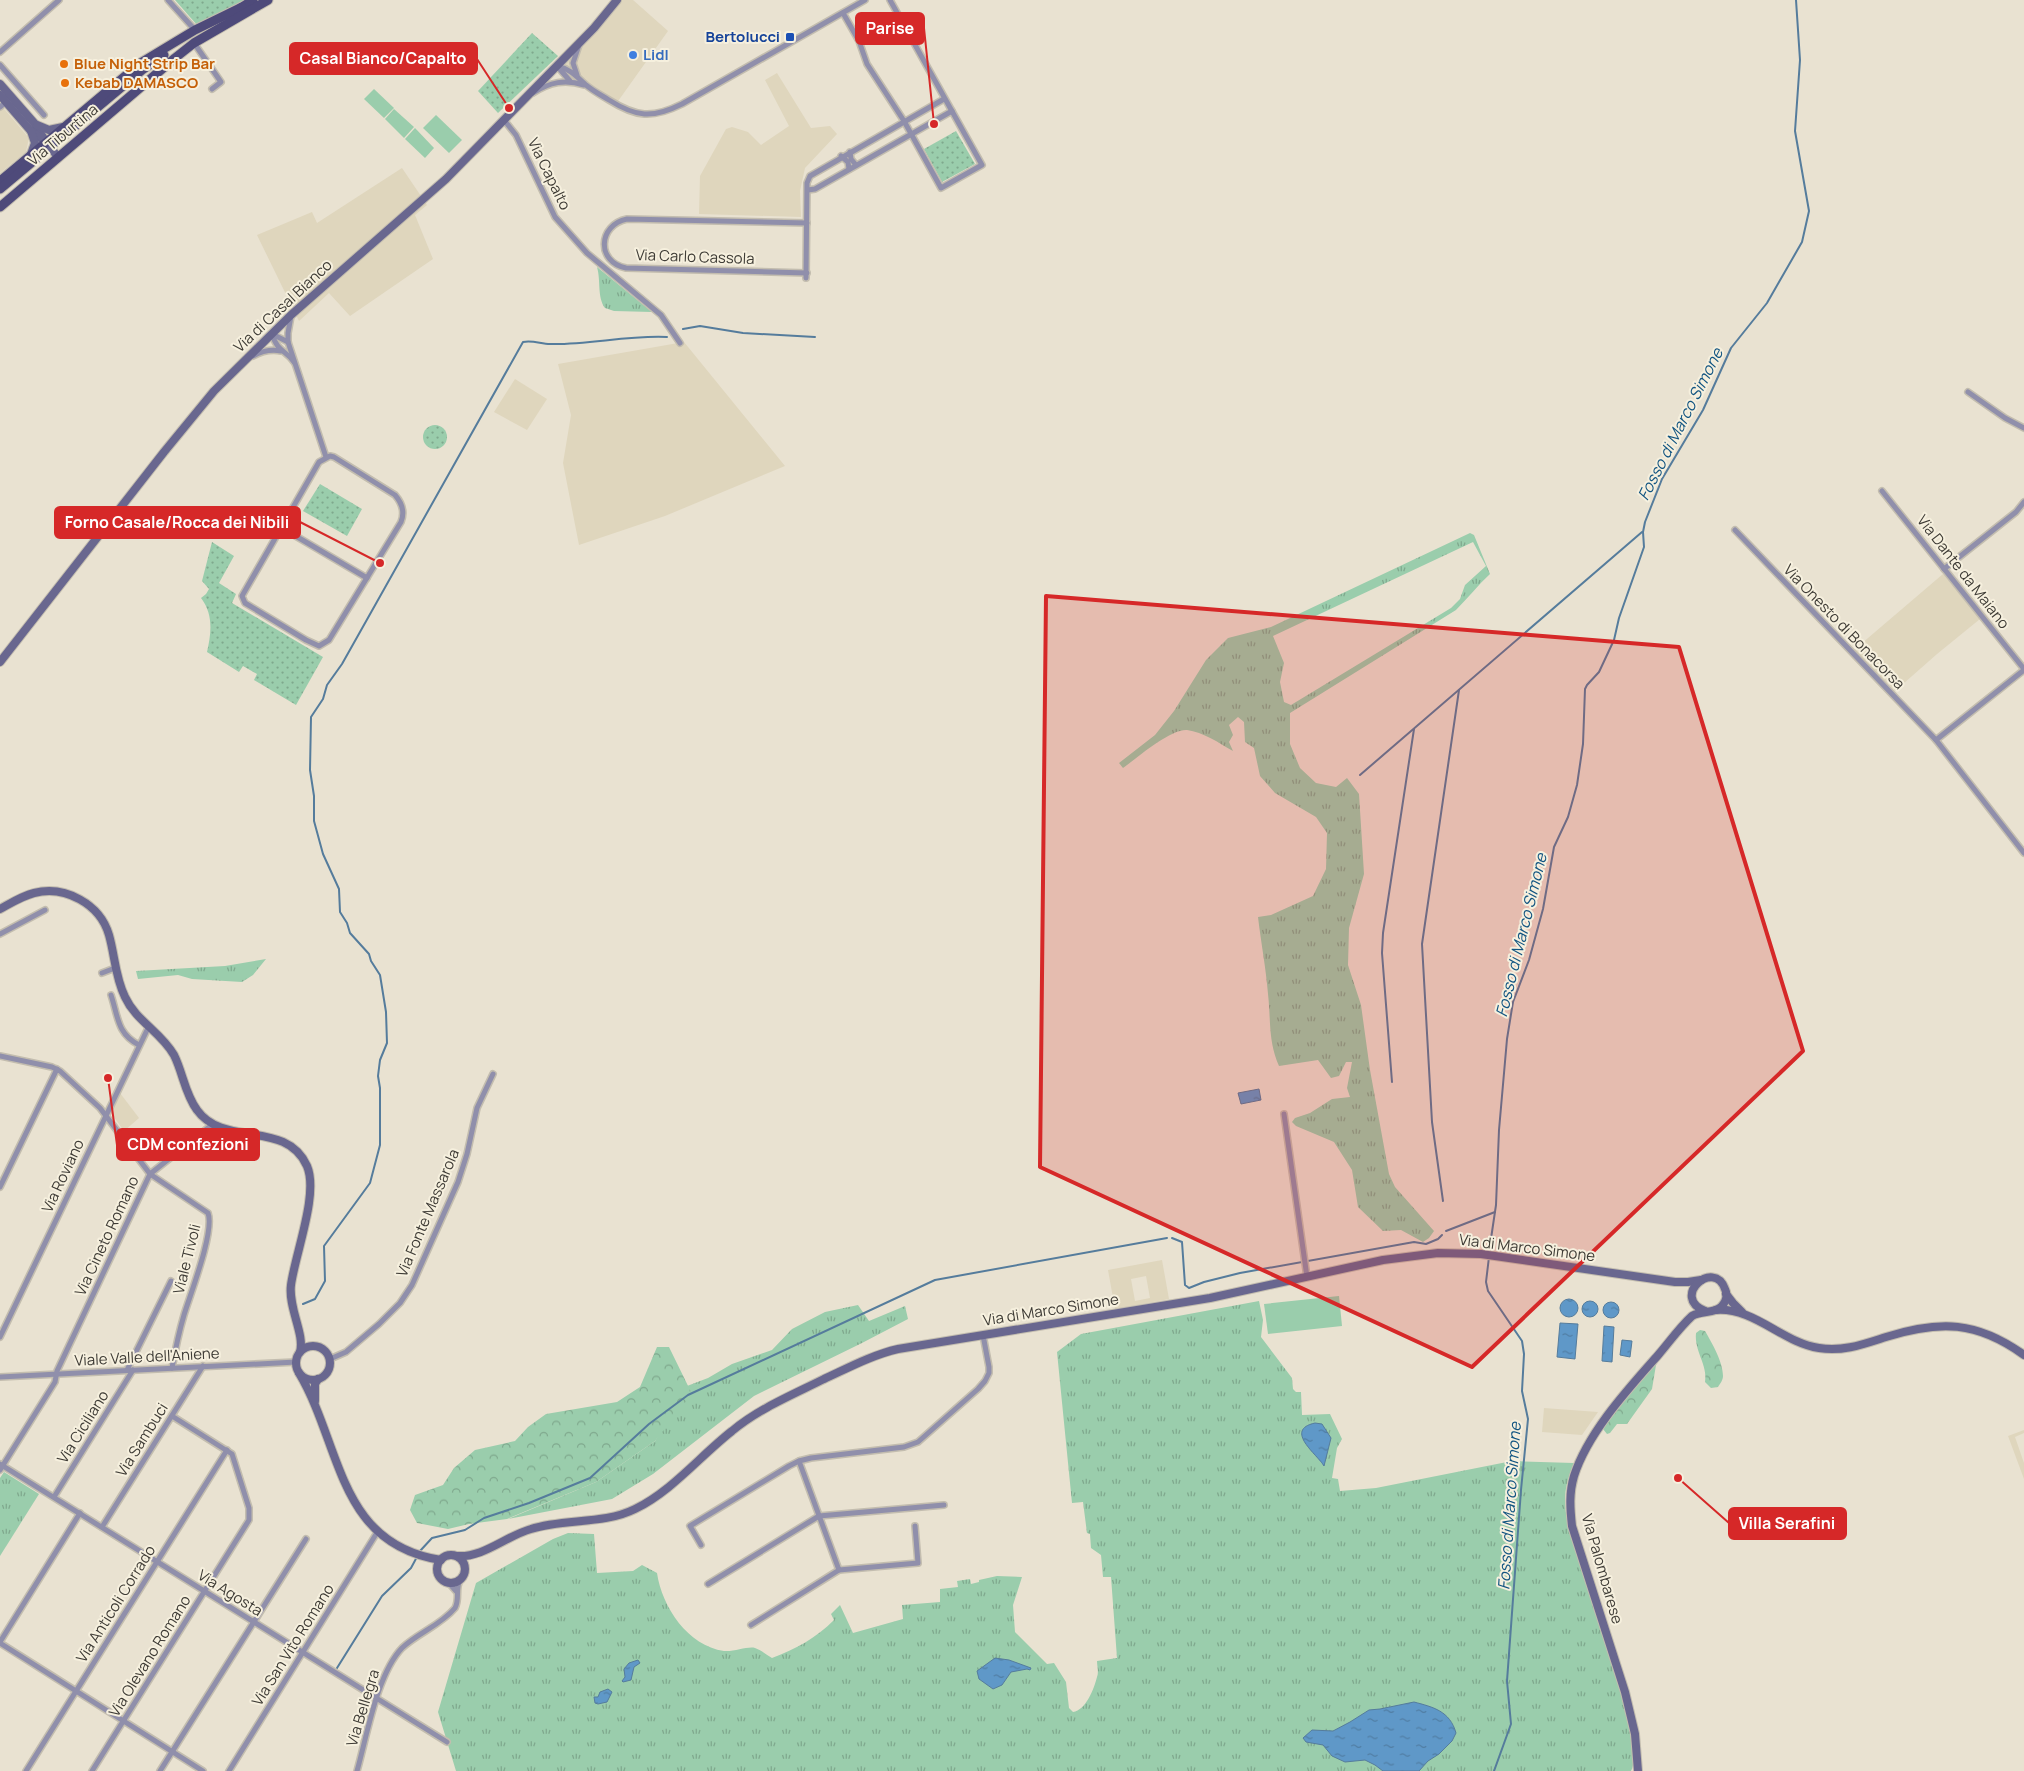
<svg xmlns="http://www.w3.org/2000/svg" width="2024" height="1771" font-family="Manrope,sans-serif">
<defs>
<pattern id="grass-tufts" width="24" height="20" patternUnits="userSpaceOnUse" patternTransform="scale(1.25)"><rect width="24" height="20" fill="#9acdac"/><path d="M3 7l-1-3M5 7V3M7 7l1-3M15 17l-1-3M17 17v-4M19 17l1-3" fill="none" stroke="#7fa88d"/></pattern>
<pattern id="forest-crowns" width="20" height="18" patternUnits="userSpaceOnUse" patternTransform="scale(1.25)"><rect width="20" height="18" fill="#9acdac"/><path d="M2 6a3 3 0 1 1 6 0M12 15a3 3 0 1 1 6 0" fill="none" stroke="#7fa88d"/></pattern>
<pattern id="park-dots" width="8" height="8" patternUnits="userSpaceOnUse" patternTransform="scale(1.25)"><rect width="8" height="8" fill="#9acdac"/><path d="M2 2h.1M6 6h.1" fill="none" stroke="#7fa88d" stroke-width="1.8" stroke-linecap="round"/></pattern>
<pattern id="water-ripples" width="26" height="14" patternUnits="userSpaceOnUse" patternTransform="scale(1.25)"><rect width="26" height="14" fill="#5f98c8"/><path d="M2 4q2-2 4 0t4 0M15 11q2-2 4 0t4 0" fill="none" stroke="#507da3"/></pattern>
</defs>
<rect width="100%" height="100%" fill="#e9e2d1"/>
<g fill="#dfd6bd" fill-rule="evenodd">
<path d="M618 0H633L668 31 616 104 576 74 557 66Z"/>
<path d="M777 73 811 128 830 126 837 134 805 168 800 191 801 217 699 214 700 176 726 129 732 127 748 132 761 145 789 126 765 80Z"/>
<path d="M0 104 29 138 26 152 0 173Z"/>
<path d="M402 168 427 205 415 215 433 259 350 316 329 293 299 321 257 235 312 212 317 223Z"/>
<path d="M684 342 785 466 665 516 579 545 563 463 571 415 558 364Z"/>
<path d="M515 379 547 399 527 430 494 412Z"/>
<path d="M1943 574 1980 619 1937 654 1895 691 1854 650Z"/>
<path d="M120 1093 139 1118 124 1131 111 1113Z"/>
<path d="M1162 1260 1169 1299 1115 1309 1108 1270ZM1146 1276 1150 1298 1135 1301 1131 1279Z"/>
<path d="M1544 1408 1598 1412 1582 1435 1542 1432Z"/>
<path d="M2024 1430V1433L2015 1437 2024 1463V1479L2008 1436Z"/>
</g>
<g fill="url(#grass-tufts)" fill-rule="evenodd">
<path d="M597 267 652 312 614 311 605 308C597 297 601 281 597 267Z"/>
<path d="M1470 533 1474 535 1490 574C1478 585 1468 598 1456 610L1290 713V744L1300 768 1316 783 1336 787 1347 778 1359 794 1364 874 1349 928 1348 965 1361 1005 1370 1070 1389 1174 1395 1187 1434 1231 1429 1238 1423 1242 1401 1230 1383 1231 1358 1207 1352 1170 1334 1142 1296 1126 1292 1122 1295 1118 1310 1113 1332 1099 1350 1097 1347 1088 1352 1062H1346L1339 1076 1331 1078 1318 1060 1279 1066C1268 1041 1271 1021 1268 994 1266 968 1261 943 1258 917L1271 915 1313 896 1326 869 1327 833 1316 817 1275 793 1260 776 1254 748 1245 742 1244 722 1238 717 1229 725 1233 735 1229 742 1233 751C1219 743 1203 732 1187 730 1170 729 1137 758 1123 768L1119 763 1155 735 1174 711 1206 660 1228 638 1271 627ZM1473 542 1486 566 1465 585 1460 599 1451 608 1291 705 1284 702 1280 682 1284 663 1273 636Z"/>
<path d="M266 959 253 975 242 982 192 979 178 975 138 979 136 971 225 966Z"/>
<path d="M1259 1301 1263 1320 1261 1337 1292 1378 1293 1389 1296 1392H1301L1302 1415 1330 1414 1342 1439 1337 1448 1332 1478 1338 1479 1340 1491 1376 1488 1512 1461 1574 1463C1563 1491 1563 1500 1569 1529 1581 1565 1647 1746 1631 1771H456L438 1712 476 1583 553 1539 568 1533 594 1534 597 1573 633 1571 642 1565 657 1573C662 1607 688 1646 724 1651 734 1652 748 1646 755 1648 761 1650 767 1655 772 1658 796 1649 816 1638 834 1620L831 1614 840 1605 853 1633 903 1619 902 1605 940 1602V1589L958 1587 957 1581 970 1579 971 1584 979 1582V1580L997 1576 1022 1577 1013 1605 1015 1632 1047 1664 1054 1663 1066 1682 1069 1708 1073 1712C1086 1710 1094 1689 1097 1677 1099 1672 1097 1666 1097 1661L1117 1658 1111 1577H1103L1101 1555 1091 1548 1090 1534 1087 1533 1083 1502 1072 1503 1057 1352 1081 1334Z"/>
<path d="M858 1305 869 1321 905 1306 908 1319 862 1343 754 1396 653 1474 612 1499 508 1519 596 1482 655 1441 687 1386 708 1378 732 1364 772 1350 792 1329 825 1312Z"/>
<path d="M4 1472 39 1494 0 1556V1478Z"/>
</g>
<g fill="url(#forest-crowns)">
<path d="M1700 1330 1705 1331C1712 1343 1723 1362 1723 1376 1723 1380 1720 1384 1718 1387L1711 1388 1705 1382C1708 1365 1694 1351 1696 1333Z"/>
<path d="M657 1347H669L692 1394 655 1441 596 1482 507 1519 469 1524 448 1529 417 1523 410 1510 415 1495 443 1485 454 1468 475 1450 515 1441 528 1427 546 1414 617 1402 640 1387Z"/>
<path d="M1660 1359 1656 1365 1652 1389 1627 1424H1617L1610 1433 1607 1434 1603 1429 1618 1407 1655 1362Z"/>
</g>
<g fill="url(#park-dots)">
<path d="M175 0H245L197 25Z"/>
<path d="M532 33 558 56 498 113 478 91Z"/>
<path d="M956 131 975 164 942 182 924 149Z"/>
<circle cx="435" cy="437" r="12"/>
<path d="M320 484 362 509 347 536 303 511Z"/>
<path d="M212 542 234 556 219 583 236 594 232 603 323 657 296 705 254 680 257 674 243 666 239 672 207 652C211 634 214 615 201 598L206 594 209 589 202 581Z"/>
</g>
<g fill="#9acdac">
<path d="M374 89 394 108 384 118 364 99Z"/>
<path d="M394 109 414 127 404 138 385 119Z"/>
<path d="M436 115 462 140 449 153 423 128Z"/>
<path d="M415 128 434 148 425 158 405 139Z"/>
<path d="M1339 1296 1342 1326 1268 1334 1264 1304Z"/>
</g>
<g fill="url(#water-ripples)" stroke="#557c9c">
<path d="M1259 1089 1261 1100 1241 1104 1238 1093Z"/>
<circle cx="1569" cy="1308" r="9"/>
<circle cx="1590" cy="1309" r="8"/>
<circle cx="1611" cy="1310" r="8"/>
<path d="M1560 1323 1578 1324 1575 1359 1557 1357Z"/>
<path d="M1604 1326 1614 1327 1612 1362 1602 1361Z"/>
<path d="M1622 1340 1632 1341 1630 1357 1620 1355Z"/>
<path d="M1315 1423 1322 1424 1331 1438 1324 1466C1318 1455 1283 1430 1315 1423Z"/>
<path d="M995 1658 1009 1660 1031 1668 1030 1670 1027 1669 1011 1672 1002 1685 993 1689 979 1679 977 1671Z"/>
<path d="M638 1660 640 1663 634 1667 631 1680 623 1682 622 1681 625 1677 624 1669 629 1663Z"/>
<path d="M608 1689 612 1692 607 1702 598 1704 595 1703 594 1697H598L600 1692Z"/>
<path d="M1414 1702C1433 1707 1450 1711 1456 1733L1452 1741 1439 1754 1428 1761 1419 1771H1383L1375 1765 1365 1760 1345 1762 1332 1756 1323 1745 1306 1742 1303 1738 1312 1730 1333 1731 1350 1722 1369 1710 1380 1709Z"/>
</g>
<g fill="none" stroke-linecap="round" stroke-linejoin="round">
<g stroke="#557c9c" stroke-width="2">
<path d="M683 329 700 326 743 333 815 337"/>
<path d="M1360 775 1642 532"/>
<path d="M1392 1082 1382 953 1383 933 1414 729"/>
<path d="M1443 1201 1432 1122 1422 944 1459 690"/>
<path d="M1446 1231 1495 1212"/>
<path d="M1172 1238 1182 1242 1185 1285 1189 1288 1204 1282 1240 1273 1414 1242 1426 1244 1438 1239 1442 1235"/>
<path d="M1489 1252 1496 1205 1499 1130 1507 1039 1513 1002 1529 960 1543 909 1554 847 1568 817 1577 785 1583 744 1585 689 1587 685 1599 672 1614 640 1619 618 1644 547 1643 532 1645 522 1662 479 1703 410 1731 348 1767 303 1802 242 1809 211 1795 131 1800 60 1796 0"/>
<path d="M1489 1257 1486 1282 1488 1291 1522 1341 1524 1354 1522 1391 1528 1419 1521 1490 1507 1681 1511 1724 1494 1771"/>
<path d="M303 1304 315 1299 325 1281 324 1246 370 1183 380 1145V1088L378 1076 380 1060 387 1043 386 1012 380 975 371 961 369 954 350 933 347 923 340 912 339 889 323 854 314 821V796L310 770 311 717 323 699 327 685 342 664 523 342C533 340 541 344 550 344 589 345 627 335 667 337"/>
<path d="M420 1551 432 1538 465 1530 484 1518 529 1503 590 1478 649 1424 688 1395 935 1280 1167 1238"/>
<path d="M337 1668 382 1596 411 1568 418 1555"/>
</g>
<defs>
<g id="street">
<path d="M168 0 195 30"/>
<path d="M843 13 859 41 867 64 904 121 941 188 982 165 890 0"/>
<path d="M194 43 221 82 212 89"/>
<path d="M0 52 59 0"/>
<path d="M0 65 44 115"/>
<path d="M557 66C570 69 576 76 586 85 593 91 601 95 609 100 636 117 652 119 682 104L865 0"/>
<path d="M557 66 570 81"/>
<path d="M577 75 573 63 579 45"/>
<path d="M533 93C550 82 565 79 584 85"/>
<path d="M0 107 6 102"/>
<path d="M504 120 516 135 555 217 587 253 661 315 680 343"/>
<path d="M850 152 851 159 856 165"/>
<path d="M841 156 848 162 849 169"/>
<path d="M808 190 815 189 952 111"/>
<path d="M807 273 626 268C596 262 598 225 627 219L807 223"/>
<path d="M806 278 807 183 810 176 944 99"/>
<path d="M291 316 288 333V342L326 457"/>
<path d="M272 334C278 353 286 350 294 362"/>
<path d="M272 334 288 342"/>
<path d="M253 356C262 351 270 349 281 351"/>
<path d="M1968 392 2005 418 2024 428"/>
<path d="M330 456 334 457 395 495C402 503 405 512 401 522L329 640 319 646 306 640 245 603 242 596 319 462Z"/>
<path d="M1882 491 2024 669"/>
<path d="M282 528 367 578"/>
<path d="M1735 530 1936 740 2024 853"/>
<path d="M1944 569 2016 512 2024 502"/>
<path d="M1936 740 2024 670"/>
<path d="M0 934 45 910"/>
<path d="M102 973 115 968"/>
<path d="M111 995C118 1016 117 1034 139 1045"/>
<path d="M0 1056 52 1067 60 1071 100 1108 150 1174 208 1213C215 1231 190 1295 184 1315 179 1332 175 1351 172 1368"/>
<path d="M1284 1114 1307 1277"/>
<path d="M0 1187 57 1069"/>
<path d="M0 1337 149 1026"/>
<path d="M330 1359 346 1352 379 1324 400 1303 412 1285 458 1182 467 1154 477 1108 493 1074"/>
<path d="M127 1370 171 1281"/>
<path d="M0 1377 296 1362"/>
<path d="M0 1464 447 1742"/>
<path d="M0 1470 55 1382 57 1371 150 1174 213 1124"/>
<path d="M54 1497 133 1370"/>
<path d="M915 1526 918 1563 839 1570 799 1461 811 1458 904 1447 918 1442 978 1389 985 1381 989 1373V1367L983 1335"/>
<path d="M102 1527 203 1366"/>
<path d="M701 1545 690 1526 789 1466 799 1461"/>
<path d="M449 1583 456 1591"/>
<path d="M708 1584 819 1516 944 1505"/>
<path d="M751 1625 839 1570"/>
<path d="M0 1642 80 1513"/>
<path d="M0 1643 203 1771"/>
<path d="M26 1771 227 1450"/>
<path d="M92 1771 249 1520V1508L232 1454 172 1416"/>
<path d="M160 1771 306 1539"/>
<path d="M229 1771 378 1531"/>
<path d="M357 1771C367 1736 377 1674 402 1648 418 1633 441 1625 455 1608 460 1599 455 1589 460 1580"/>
</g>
<g id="secondary">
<path d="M0 84 35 124 46 142 58 157"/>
<path d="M0 95 30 130 42 139"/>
<path d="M37 125 49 130 63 127"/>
<path d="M31 154 35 143 31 131"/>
<path d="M0 662 164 452 214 391 291 315 446 179 594 28 617 0"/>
<path d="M0 909C11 903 22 896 34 893 65 885 100 904 109 935 115 956 115 977 125 997 136 1021 161 1032 174 1055 183 1073 185 1094 197 1110 224 1148 286 1119 307 1166 319 1194 295 1254 291 1285 288 1308 305 1334 300 1352"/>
<path d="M1726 1294 1733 1303 1742 1312"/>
<path d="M1716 1310C1754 1307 1783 1343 1819 1348 1843 1352 1864 1344 1886 1337 1940 1320 1977 1321 2024 1355"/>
<circle cx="313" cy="1363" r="17"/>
<path d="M299 1373C342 1445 337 1544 441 1560"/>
<path d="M315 1401V1384L318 1379"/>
<circle cx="451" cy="1569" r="14"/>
<path d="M457 1556C483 1558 506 1536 531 1529 564 1518 603 1525 635 1509 672 1491 700 1456 732 1431 760 1408 792 1395 824 1379 848 1368 872 1355 898 1349L1210 1298 1383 1260 1438 1253 1481 1254 1675 1282H1688L1701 1280"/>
<path d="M1638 1771 1635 1734 1625 1692 1572 1526C1570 1508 1569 1493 1574 1476 1588 1432 1629 1388 1659 1354 1670 1341 1680 1327 1692 1316 1702 1310 1713 1314 1721 1307 1726 1302 1728 1295 1725 1289 1714 1258 1670 1297 1705 1311"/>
</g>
<g id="primary">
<path d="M239 9 253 0"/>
<path d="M56 142 142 70 164 55"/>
<path d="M0 181 142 62 195 30 242 7"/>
<path d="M0 189 43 153"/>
<path d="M0 207 175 58 194 43 268 0"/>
</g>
</defs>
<use href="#street" stroke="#c3bdaf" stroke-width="8"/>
<use href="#secondary" stroke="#c3bdaf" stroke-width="10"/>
<use href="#primary" stroke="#c3bdaf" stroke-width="11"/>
<use href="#street" stroke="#908fab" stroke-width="5"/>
<use href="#secondary" stroke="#69678f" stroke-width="8"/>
<use href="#primary" stroke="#4e4a7a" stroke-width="9"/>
</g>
<path fill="#d62828" fill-opacity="0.2" stroke="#d62828" stroke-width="4" stroke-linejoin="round" d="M1046 596 1679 647 1803 1051 1472 1367 1040 1167Z"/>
<rect fill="#1a4fb4" stroke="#f6f0de" stroke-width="2" x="785" y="32" width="10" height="10" rx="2.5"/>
<circle fill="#3f7fe0" stroke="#f6f0de" stroke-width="2" cx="633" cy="55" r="5"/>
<g fill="#e8710a" stroke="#f6f0de" stroke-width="2">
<circle cx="64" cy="64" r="5"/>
<circle cx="65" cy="83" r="5"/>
</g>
<g text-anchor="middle" stroke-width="4" stroke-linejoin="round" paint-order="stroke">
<g font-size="15" font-weight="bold" fill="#164399" stroke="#f6f0de" text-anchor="end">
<text x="780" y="42">Bertolucci</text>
</g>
<g font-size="15" font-weight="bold" fill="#366cbe" stroke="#f6f0de" text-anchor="start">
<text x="643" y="60">Lidl</text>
</g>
<g font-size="15" font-weight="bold" fill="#c56008" stroke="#f6f0de" text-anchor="start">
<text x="74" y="69">Blue Night Strip Bar</text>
<text x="75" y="88">Kebab DAMASCO</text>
</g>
<g font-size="15" fill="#3e3b35" stroke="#f6f0de">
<text transform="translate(63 135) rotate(-40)" y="5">Via Tiburtina</text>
<text transform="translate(549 174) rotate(64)" y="5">Via Capalto</text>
<text transform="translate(695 257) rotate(2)" y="5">Via Carlo Cassola</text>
<text transform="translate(283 306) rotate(-43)" y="5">Via di Casal Bianco</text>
<text transform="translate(1963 572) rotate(52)" y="5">Via Dante da Maiano</text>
<text transform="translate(1844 627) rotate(46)" y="5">Via Onesto di Bonacorsa</text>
<text transform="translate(63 1176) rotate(-65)" y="5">Via Roviano</text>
<text transform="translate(428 1213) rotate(-67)" y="5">Via Fonte Massarola</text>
<text transform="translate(107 1236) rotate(-65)" y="5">Via Cineto Romano</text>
<text transform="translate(1527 1248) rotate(7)" y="5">Via di Marco Simone</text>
<text transform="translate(187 1259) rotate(-76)" y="5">Viale Tivoli</text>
<text transform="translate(1051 1310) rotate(-9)" y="5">Via di Marco Simone</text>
<text transform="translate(147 1357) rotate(-3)" y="5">Viale Valle dell'Aniene</text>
<text transform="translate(83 1427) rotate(-58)" y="5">Via Ciciliano</text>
<text transform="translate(142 1440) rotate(-58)" y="5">Via Sambuci</text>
<text transform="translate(1602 1569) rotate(74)" y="5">Via Palombarese</text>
<text transform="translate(230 1593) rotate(32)" y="5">Via Agosta</text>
<text transform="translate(116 1604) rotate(-58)" y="5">Via Anticoli Corrado</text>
<text transform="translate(293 1645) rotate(-58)" y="5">Via San Vito Romano</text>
<text transform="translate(150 1656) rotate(-58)" y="5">Via Olevano Romano</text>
<text transform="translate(363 1708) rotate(-73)" y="5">Via Bellegra</text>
</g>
<g font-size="16" font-style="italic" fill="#115481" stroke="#f6f0de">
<text transform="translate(1680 424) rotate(-63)" y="6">Fosso di Marco Simone</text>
<text transform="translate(1521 935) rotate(-76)" y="6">Fosso di Marco Simone</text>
<text transform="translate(1509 1506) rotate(-86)" y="6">Fosso di Marco Simone</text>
</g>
</g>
<path fill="none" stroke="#d62828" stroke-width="2" d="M934 124L924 28M509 108L477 59M380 563L300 522M108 1078L117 1145M1678 1478L1729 1523"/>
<g fill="#d62828" stroke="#f6f0de" stroke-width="2">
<circle cx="934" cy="124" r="5"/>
<circle cx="509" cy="108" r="5"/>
<circle cx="380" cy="563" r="5"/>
<circle cx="108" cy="1078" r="5"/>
<circle cx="1678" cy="1478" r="5"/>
</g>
<g fill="#d62828" stroke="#d62828" stroke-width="2">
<rect x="856" y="13" width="68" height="31" rx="5"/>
<rect x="290" y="43" width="187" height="31" rx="5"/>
<rect x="55" y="507" width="245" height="31" rx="5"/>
<rect x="117" y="1129" width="142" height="31" rx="5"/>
<rect x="1729" y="1508" width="117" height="31" rx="5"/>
</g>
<g font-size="16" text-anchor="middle" font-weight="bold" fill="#fff">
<text x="890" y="34">Parise</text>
<text x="383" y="64">Casal Bianco/Capalto</text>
<text x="177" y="528">Forno Casale/Rocca dei Nibili</text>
<text x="188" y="1150">CDM confezioni</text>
<text x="1787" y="1529">Villa Serafini</text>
</g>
</svg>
